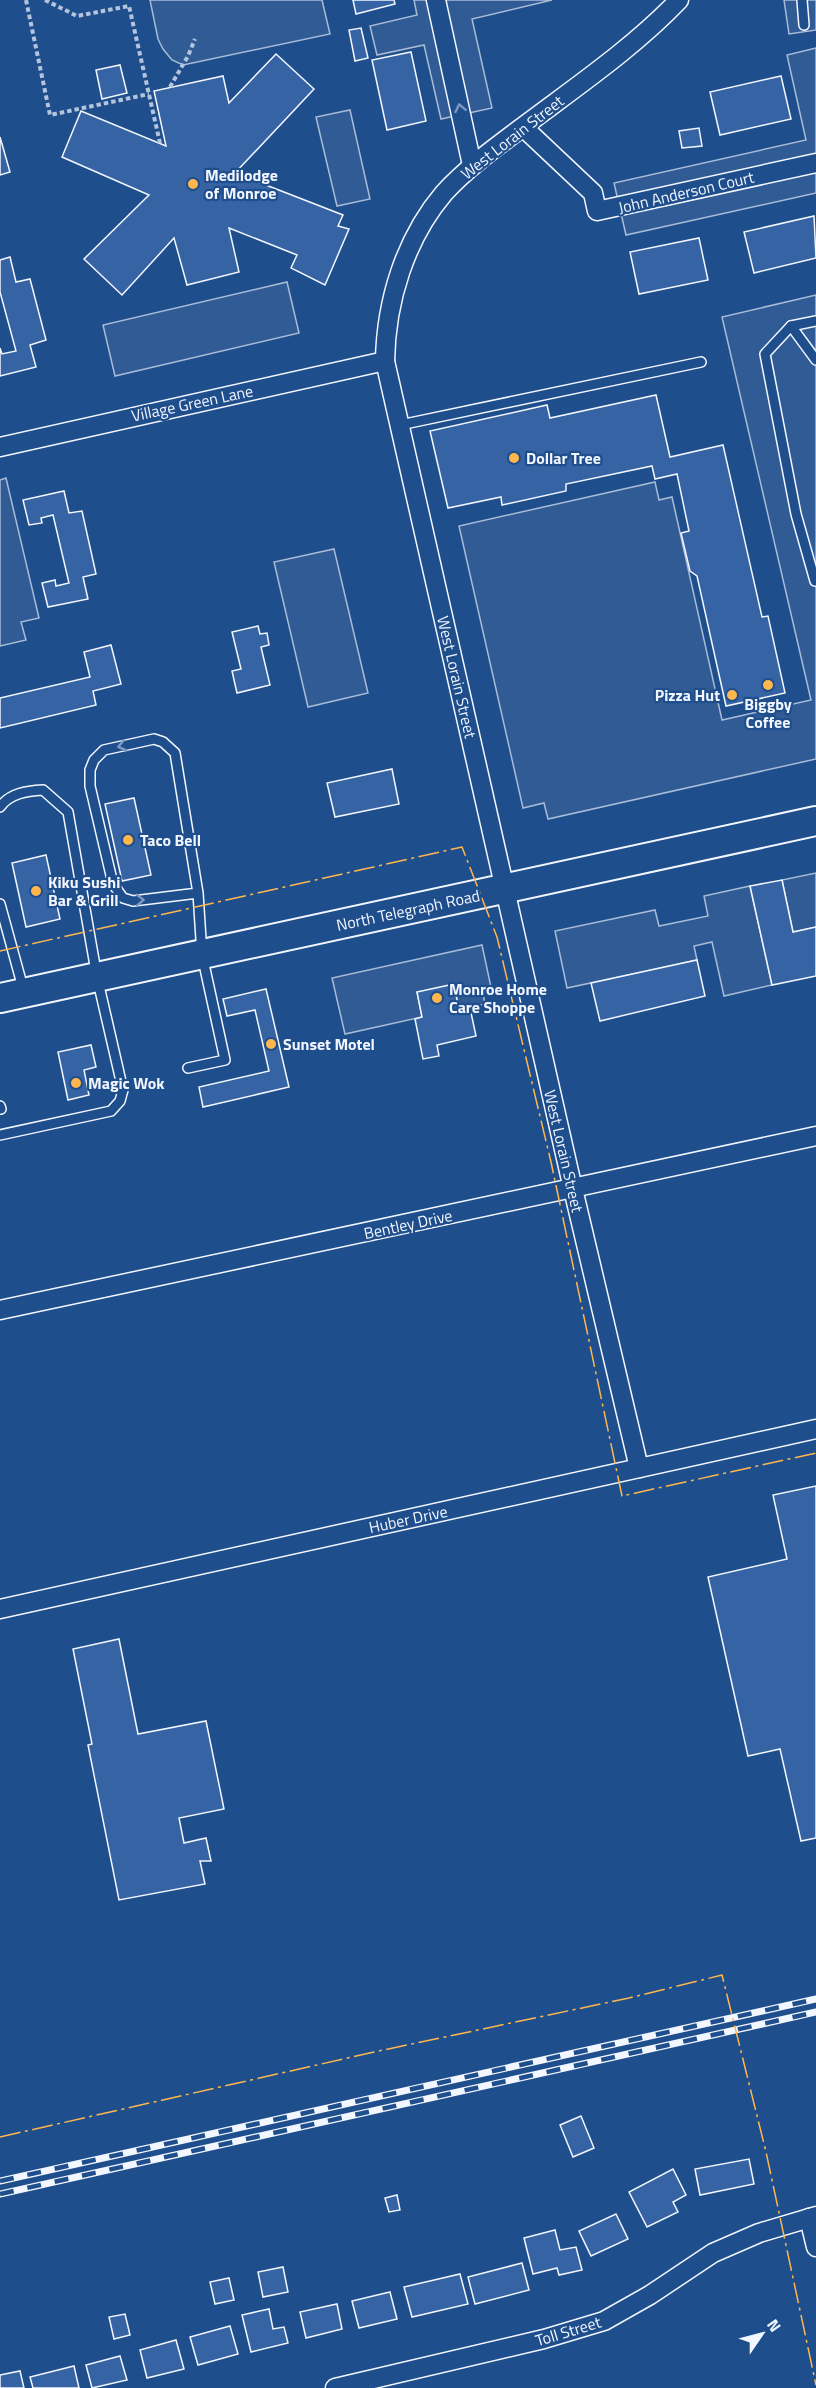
<svg xmlns="http://www.w3.org/2000/svg" width="816" height="2388" font-family="'Titillium Web',sans-serif">
<rect width="100%" height="100%" fill="#1f4e8c"/>
<g fill="#305b95" stroke="#a8bbd7" stroke-width="1.5">
<path d="M150 0H322L330 34 183 65 172 60 163 49 158 39Z"/>
<path d="M414 0H552L472 19 492 108 441 119 424 45 377 55 370 26 417 15Z"/>
<path d="M784 0H816V30L789 34Z"/>
<path d="M816 48V193L626 235 614 183 806 140 787 55Z"/>
<path d="M350 110 370 199 337 206 316 117Z"/>
<path d="M287 282 299 333 115 376 103 325Z"/>
<path d="M816 295V759L548 819 544 803 523 808 459 526 655 482 659 500 672 497 722 720 811 700 722 317Z"/>
<path d="M6 478 39 618 21 622 26 640 0 646V480Z"/>
<path d="M334 549 368 693 308 707 274 562Z"/>
<path d="M816 873V927L793 932 782 880Z"/>
<path d="M750 886 772 985 724 996 712 942 694 946 697 960 567 988 555 931 655 910 659 926 708 916 704 896Z"/>
<path d="M482 945 492 992 483 994 485 1004 459 1010 453 985 417 992 422 1017 345 1034 332 978Z"/>
</g>
<g fill="#3563a3" stroke="#f2f6ff" stroke-width="1.5">
<path d="M353 0H394L395 4 356 14Z"/>
<path d="M361 28 368 58 355 61 349 30Z"/>
<path d="M411 52 426 121 387 130 372 60Z"/>
<path d="M276 54 314 89 235 173 343 215 338 226 349 229 325 285 291 268 297 255 229 228 239 272 187 285 174 238 122 295 84 259 149 195 62 157 81 111 166 146 154 91 223 76 229 103Z"/>
<path d="M120 65 127 93 102 99 96 70Z"/>
<path d="M781 76 791 119 720 135 710 92Z"/>
<path d="M699 128 702 146 682 148 679 131Z"/>
<path d="M0 137 10 172 0 175Z"/>
<path d="M814 216 816 258 754 273 744 232Z"/>
<path d="M699 238 708 280 639 294 630 252Z"/>
<path d="M10 257 16 282 30 279 46 340 30 345 36 367 0 376V348L2 354 16 351 0 292V260Z"/>
<path d="M656 395 670 457 723 445 762 617 768 616 785 693 726 706 697 576 690 571 681 533 689 531 677 474 655 479 652 466 566 484V491L502 505 501 497 448 508 430 431 547 405 550 418Z"/>
<path d="M64 491 69 513 82 511 96 574 83 577 88 599 48 607 42 583 55 580 56 586 69 583 53 515 41 518 42 523 29 525 23 500Z"/>
<path d="M258 626 260 634 267 633 269 645 261 647 270 685 237 693 232 671 241 669 232 632Z"/>
<path d="M111 645 121 684 93 691 96 705 0 728V698L90 677 84 652Z"/>
<path d="M392 769 399 804 335 817 327 783Z"/>
<path d="M134 798 151 875 122 881 105 804Z"/>
<path d="M46 855 60 919 26 927 12 863Z"/>
<path d="M782 880 793 932 816 927V976L772 985 750 886Z"/>
<path d="M697 960 705 996 600 1021 591 983Z"/>
<path d="M454 984 459 1010 470 1008 476 1036 437 1045 439 1056 423 1059 415 1019 422 1017 417 992Z"/>
<path d="M266 989 289 1087 203 1107 199 1087 269 1071 255 1010 227 1016 223 999Z"/>
<path d="M91 1045 96 1067 84 1070 89 1095 68 1100 58 1052Z"/>
<path d="M816 1486V1838L801 1841 780 1749 748 1756 708 1577 787 1559 773 1495Z"/>
<path d="M119 1639 138 1734 206 1721 224 1809 179 1818 184 1843 206 1838 211 1861H200L205 1884 119 1900 88 1745 92 1744 73 1649Z"/>
<path d="M581 2116 594 2148 573 2157 560 2125Z"/>
<path d="M749 2159 754 2184 700 2195 695 2169Z"/>
<path d="M673 2169 686 2195 673 2202 678 2212 647 2227 629 2192Z"/>
<path d="M397 2195 400 2210 389 2212 385 2198Z"/>
<path d="M616 2214 628 2239 591 2256 579 2231Z"/>
<path d="M555 2230 560 2250 576 2247 582 2270 559 2275 557 2268 533 2274 524 2238Z"/>
<path d="M522 2263 529 2290 475 2304 468 2277Z"/>
<path d="M283 2267 288 2292 263 2297 258 2272Z"/>
<path d="M460 2274 468 2304 412 2317 404 2287Z"/>
<path d="M229 2278 234 2300 215 2304 210 2282Z"/>
<path d="M390 2292 397 2319 359 2328 352 2301Z"/>
<path d="M337 2304 342 2329 306 2338 300 2312Z"/>
<path d="M269 2309 273 2329 284 2327 288 2343 251 2352 242 2315Z"/>
<path d="M125 2314 130 2335 114 2339 109 2317Z"/>
<path d="M230 2326 238 2354 198 2365 190 2337Z"/>
<path d="M176 2340 184 2369 147 2378 140 2350Z"/>
<path d="M120 2356 127 2380 92 2388 86 2365Z"/>
<path d="M74 2366 79 2388H33L30 2377Z"/>
<path d="M20 2371 24 2388H0V2375Z"/>
</g>
<g fill="none" stroke-linecap="round" stroke-linejoin="round">
<defs>
<g id="lane">
<path d="M802 0 804 25"/>
<path d="M791 326 816 360"/>
<path d="M400 425 701 362"/>
<path d="M815 581 796 514 765 354 791 326 816 321"/>
<path d="M0 807C10 793 27 791 43 790L68 812 97 977 123 1090 120 1101 111 1111 0 1135"/>
<path d="M0 904 23 988"/>
<path d="M188 1068 225 1060 202 955 198 893 175 753 163 742 154 739 104 750 94 760 90 770V786L113 884 123 898 133 901 198 893"/>
<path d="M0 1106 1 1109"/>
</g>
<g id="street">
<path d="M436 0 472 165"/>
<path d="M523 127 593 193 597 211 816 163"/>
<path d="M0 447 385 361"/>
<path d="M0 1310 816 1136"/>
<path d="M639 1468 573 1189 385 361C386 301 405 239 444 193 468 167 496 147 524 126 577 86 633 48 679 0"/>
<path d="M0 1609 816 1429"/>
<path d="M809 2218 816 2247"/>
<path d="M335 2388 544 2339 604 2321 650 2295 713 2253 759 2233 816 2216"/>
</g>
<path id="primary" d="M0 998 816 821"/>
</defs>
<use href="#lane" stroke="#f2f6ff" stroke-width="12"/>
<use href="#street" stroke="#f2f6ff" stroke-width="21"/>
<use href="#primary" stroke="#f2f6ff" stroke-width="32"/>
<g stroke="#b3c4dc" stroke-width="4" stroke-dasharray="4.5 3" stroke-linecap="butt">
<path d="M26 0 50 115 149 94"/>
<path d="M45 0 77 16 129 6 160 143"/>
<path d="M170 87 188 56 195 39"/>
</g>
<use href="#lane" stroke="#1f4e8c" stroke-width="9"/>
<use href="#street" stroke="#1f4e8c" stroke-width="18"/>
<use href="#primary" stroke="#1f4e8c" stroke-width="28"/>
<defs>
<g id="rail">
<path d="M0 2181 816 1999"/>
<path d="M0 2194 816 2012"/>
</g>
</defs>
<use href="#rail" stroke="#f2f6ff" stroke-width="7"/>
<use href="#rail" stroke="#1f4e8c" stroke-width="4.5" stroke-dasharray="14" stroke-linecap="butt"/>
<g stroke="#ffb74d" stroke-width="1.5" stroke-dasharray="21 4.5 3 4.5" stroke-linecap="butt">
<path d="M0 951 462 847 497 937 551 1162 622 1496 816 1453"/>
<path d="M0 2137 374 2052 629 1998 722 1975 766 2152 816 2385"/>
</g>
</g>
<defs><path id="oneway-chevron" d="M-2-3.5L2.5 0L-2 3.5" fill="none" stroke-width="1.6" stroke-linecap="round" stroke-linejoin="round" transform="scale(1.5)"/></defs>
<g stroke="#7e9ac0">
<use href="#oneway-chevron" transform="translate(460 108) rotate(-102)"/>
<use href="#oneway-chevron" transform="translate(122 746) rotate(167)"/>
<use href="#oneway-chevron" transform="translate(140 900) rotate(-2)"/>
</g>
<g fill="#ffb74d" stroke="#1f4e8c" stroke-width="2">
<circle cx="193" cy="184" r="6"/>
<circle cx="514" cy="458" r="6"/>
<circle cx="768" cy="685" r="6"/>
<circle cx="732" cy="695" r="6"/>
<circle cx="128" cy="840" r="6"/>
<circle cx="36" cy="891" r="6"/>
<circle cx="437" cy="998" r="6"/>
<circle cx="271" cy="1044" r="6"/>
<circle cx="76" cy="1083" r="6"/>
</g>
<g text-anchor="middle" stroke-width="4.5" stroke-linejoin="round" paint-order="stroke">
<g font-size="16" fill="#f2f6ff" stroke="#1f4e8c">
<text transform="translate(512 137) rotate(-38)" y="6">West Lorain Street</text>
<text transform="translate(686 192) rotate(-13)" y="6">John Anderson Court</text>
<text transform="translate(192 403) rotate(-12)" y="6">Village Green Lane</text>
<text transform="translate(457 677) rotate(77)" y="6">West Lorain Street</text>
<text transform="translate(408 910) rotate(-12)" y="6">North Telegraph Road</text>
<text transform="translate(564 1151) rotate(77)" y="6">West Lorain Street</text>
<text transform="translate(408 1224) rotate(-12)" y="6">Bentley Drive</text>
<text transform="translate(408 1519) rotate(-12)" y="6">Huber Drive</text>
<text transform="translate(568 2331) rotate(-17)" y="6">Toll Street</text>
</g>
<g font-size="16" font-weight="bold" fill="#f2f6ff" stroke="#1f4e8c" text-anchor="start">
<text x="205" y="181">Medilodge<tspan x="205" dy="18">of Monroe</tspan></text>
<text x="526" y="464">Dollar Tree</text>
<text x="720" y="701" text-anchor="end">Pizza Hut</text>
<text x="768" y="710" text-anchor="middle">Biggby<tspan x="768" dy="18">Coffee</tspan></text>
<text x="140" y="846">Taco Bell</text>
<text x="48" y="888">Kiku Sushi<tspan x="48" dy="18">Bar &amp; Grill</tspan></text>
<text x="449" y="995">Monroe Home<tspan x="449" dy="18">Care Shoppe</tspan></text>
<text x="283" y="1050">Sunset Motel</text>
<text x="88" y="1089">Magic Wok</text>
</g>
</g>
<g transform="translate(762 2334) rotate(55)" stroke="#1f4e8c" stroke-width="4.5" paint-order="stroke">
<path d="M0-4.5L10 22L0 15L-10 22Z" fill="#f2f6ff"/>
<text y="-9" font-size="16" font-weight="bold" text-anchor="middle" fill="#f2f6ff">N</text>
</g>
</svg>
